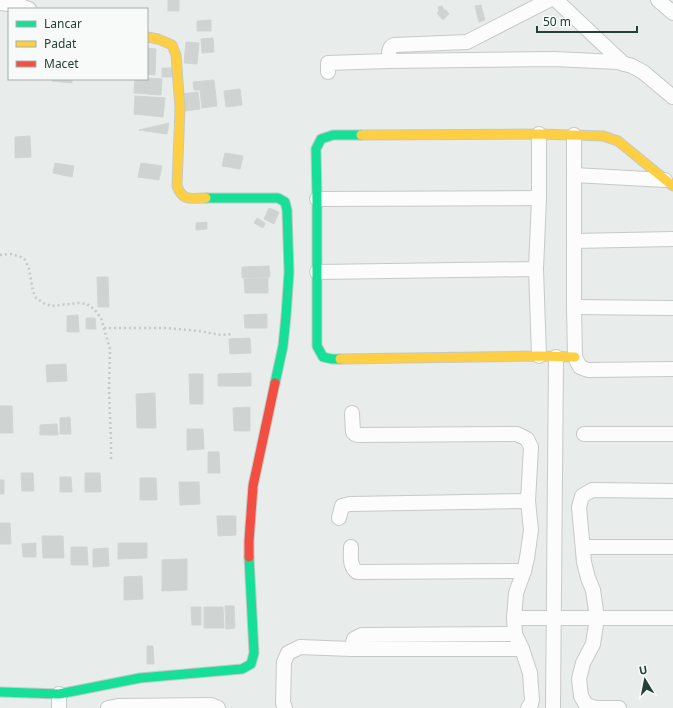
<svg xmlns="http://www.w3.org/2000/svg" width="673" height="708" font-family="'Noto Sans',sans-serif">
<rect width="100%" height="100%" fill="#e8ecea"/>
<g fill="#cfd3d1" stroke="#d1d5d3">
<rect x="168" y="0" width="11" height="11"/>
<path d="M481 5 485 20 479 22 475 6Z"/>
<path d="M442 6 444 10H446L449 14 443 20 437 13 439 11 438 7Z"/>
<path d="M211 20V31H197V21Z"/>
<path d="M213 38 214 52 202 53 201 39Z"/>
<path d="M186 42 199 43 197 64 184 63Z"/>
<path d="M147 48 156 49 155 75 147 74Z"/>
<rect x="162" y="68" width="12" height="9"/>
<path d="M147 78 162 79 161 95 134 93 135 79H147Z"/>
<path d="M52 79H72V83L52 81Z"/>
<path d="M214 80 217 106 202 108 200 90H194L193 82Z"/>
<path d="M240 89 242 105 226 107 224 91Z"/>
<path d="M198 92 200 109 185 111 182 94Z"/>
<path d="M135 96 165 98 163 117 134 114Z"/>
<path d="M169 123 167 134 139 130Z"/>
<path d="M30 136 31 157 15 158V137Z"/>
<path d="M225 153 243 156 240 169 222 166Z"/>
<path d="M55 163 74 166 72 177 53 173Z"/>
<path d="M141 163 162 166 159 180 138 177Z"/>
<path d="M269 208 279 212 274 224 264 219Z"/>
<path d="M257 218 265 223 263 228 254 223Z"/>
<path d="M207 222V229L196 230V223Z"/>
<path d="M269 266 270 277 242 278V267Z"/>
<path d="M97 277H108L109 307H98Z"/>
<path d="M268 278V293H245L244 279Z"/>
<path d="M267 314V328H245L244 315Z"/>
<path d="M78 315 79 332H67V316Z"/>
<path d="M86 318H95L96 329H86Z"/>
<path d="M250 338 251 353 230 354 229 339Z"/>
<path d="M66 364 67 381 47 382 46 365Z"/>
<path d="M251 373V386H218V374Z"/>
<path d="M189 374H203V404H190Z"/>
<path d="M155 393 156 428H137L136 394Z"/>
<path d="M0 406H12L13 433H0Z"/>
<path d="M250 407V431H234L233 408Z"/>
<path d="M70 417 71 434H60V418Z"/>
<path d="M57 424 58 435H40V425Z"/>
<path d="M187 429H203L204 449 187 450Z"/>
<path d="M208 452H219L220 473H208Z"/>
<path d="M21 473H33L34 491H22Z"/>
<path d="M85 473H100L101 492H85Z"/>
<path d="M60 477H71L72 492H60Z"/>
<path d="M140 478H156L157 500H140Z"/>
<rect x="0" y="480" width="4" height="14"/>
<path d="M179 482H199L200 504 180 505Z"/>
<path d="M217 516H236V535L218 536Z"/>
<path d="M0 523H10L11 544H0Z"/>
<path d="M42 536H63L64 558H43Z"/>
<path d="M36 543V557H23L22 544Z"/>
<path d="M118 543H147V558L118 559Z"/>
<path d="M71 547H87L88 565H71Z"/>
<path d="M108 548 109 566 93 567V549Z"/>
<path d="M187 559V590L162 591V560Z"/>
<path d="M142 576 143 599 124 600V577Z"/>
<path d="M225 606H234L235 628 226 629Z"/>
<path d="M191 607H201V625H192Z"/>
<path d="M204 607H223L224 628H204Z"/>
<path d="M147 646H153L154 664H147Z"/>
</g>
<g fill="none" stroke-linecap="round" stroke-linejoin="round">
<defs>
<g id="street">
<path d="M549 0 467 42 394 45C388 47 389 55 389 61L554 59 618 62 632 66 643 72 673 97"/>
<path d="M556 0 624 64"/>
<path d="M658 0 673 13"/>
<path d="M0 3 18 5 29 9"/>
<path d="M328 72V63L389 61"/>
<path d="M539 134V198L536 269 539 356"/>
<path d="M574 135V307L575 357 580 367 588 370 673 369"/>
<path d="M574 175 665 180"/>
<path d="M317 199 539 198"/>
<path d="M574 241 673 239"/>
<path d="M317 272 536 269"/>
<path d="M574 307 673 308"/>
<path d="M352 413 353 432 355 434 358 435 517 434 527 439 531 447 528 501 531 530 527 558 524 571 516 593 514 618 515 634 522 649 530 673 532 700 531 704 528 708"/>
<path d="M584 434H673"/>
<path d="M339 518 342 506 350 504 528 501"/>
<path d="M351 547C351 556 349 566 357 572L524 571"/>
<path d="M583 547H673"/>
<path d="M514 618H673"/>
<path d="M351 649 354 639 362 635 515 634"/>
<path d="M59 708V694"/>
<path d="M108 708 118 706 211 705 218 708"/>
<path d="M285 708 283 703 284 662 288 653 300 647 351 649H522"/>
<path d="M553 708 556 357"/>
<path d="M619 708H596L586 705 581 696 579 679 583 663 593 644 597 618 593 590 588 578 584 562 579 507 582 496 592 490 673 491"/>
</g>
<g id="fast">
<path d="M206 198H278L285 202 287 210 289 272 286 316 283 346 275 383"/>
<path d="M340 359H332L323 357 317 346V199L316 149 321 139 333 135H361"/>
<path d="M0 692 59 694 140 678 242 669 251 664 254 653 249 557"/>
</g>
<g id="slow">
<path d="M147 37 158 39 172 45 176 55 180 108 177 186C183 202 191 198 206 198"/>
<path d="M361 135 539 134 603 136 618 141 673 186"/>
<path d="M340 359 539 356 575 357"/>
</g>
<path id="jam" d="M249 557V541L253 486 275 383"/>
</defs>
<use href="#street" stroke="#c5c9c7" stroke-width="16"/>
<use href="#fast" stroke="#c4c9c7" stroke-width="11"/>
<use href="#slow" stroke="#c4c9c7" stroke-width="11"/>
<use href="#jam" stroke="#c4c9c7" stroke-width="11"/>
<g stroke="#c3cbc7" stroke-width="2.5" stroke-dasharray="2 3" stroke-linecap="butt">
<path d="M0 255 11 254 21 257 25 260 29 269 33 291 36 298 45 304 52 306 79 303 87 304 94 309 101 318 110 349 109 390 111 441V460"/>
<path d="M104 328H166L199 331 221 335 232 334"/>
</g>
<use href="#street" stroke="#fcfcfc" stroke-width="14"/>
<use href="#fast" stroke="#16e098" stroke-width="9"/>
<use href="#slow" stroke="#ffcf43" stroke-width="9"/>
<use href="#jam" stroke="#f24e42" stroke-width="9"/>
</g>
<rect x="8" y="8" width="140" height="72" fill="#f7faf8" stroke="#a3afab"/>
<rect x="16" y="21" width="20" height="6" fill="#16e098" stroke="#a3afab"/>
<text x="44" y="28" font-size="12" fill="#263f37">Lancar</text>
<rect x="16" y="41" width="20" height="6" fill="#ffcf43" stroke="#a3afab"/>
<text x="44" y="48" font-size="12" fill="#263f37">Padat</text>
<rect x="16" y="61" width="20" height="6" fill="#f24e42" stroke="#a3afab"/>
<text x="44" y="68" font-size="12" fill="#263f37">Macet</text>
<g transform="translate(645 680) rotate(350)" stroke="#f7faf8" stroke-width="3" paint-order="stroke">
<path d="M0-3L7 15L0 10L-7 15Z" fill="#263f37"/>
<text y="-6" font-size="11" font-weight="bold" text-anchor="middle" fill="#263f37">U</text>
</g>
<path d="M537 26v6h100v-6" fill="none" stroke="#263f37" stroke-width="2"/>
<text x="543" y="26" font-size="12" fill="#263f37" stroke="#f7faf8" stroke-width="3" paint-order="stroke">50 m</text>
</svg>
